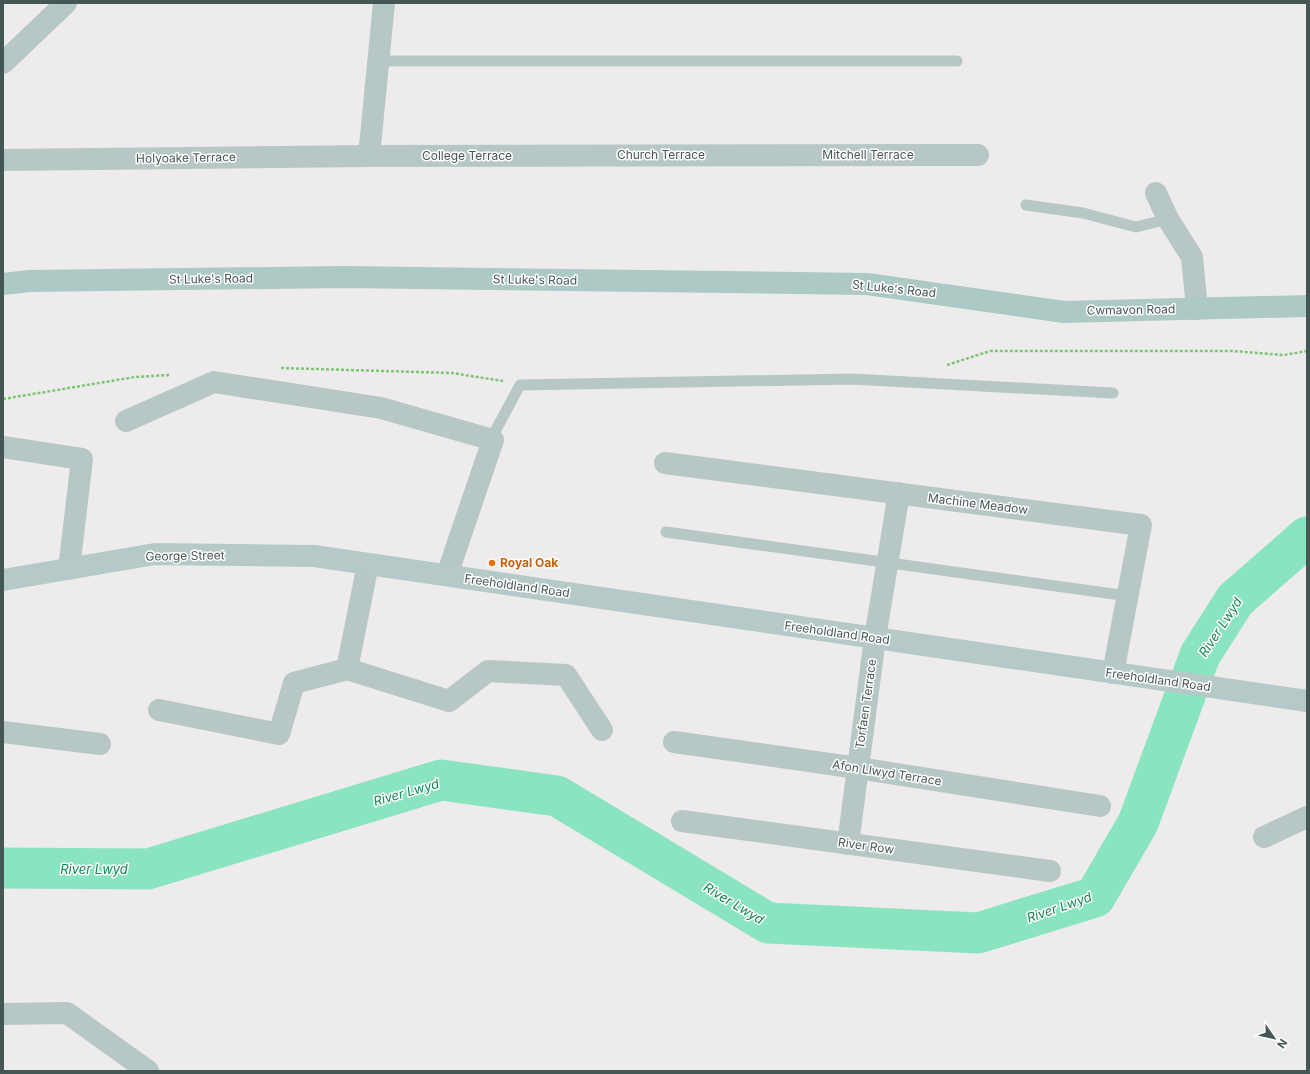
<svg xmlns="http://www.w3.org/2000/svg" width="1310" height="1074" font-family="Inter,sans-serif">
<rect width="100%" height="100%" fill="#eeebed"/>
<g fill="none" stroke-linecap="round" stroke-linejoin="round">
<path stroke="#8be4c0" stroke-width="41" d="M3 868 148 869 441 780 557 796 768 923 978 933 1095 897 1138 823 1200 655 1235 600 1307 537"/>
<g stroke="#7fc576" stroke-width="2.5" stroke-dasharray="3 2" stroke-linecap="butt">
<path d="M947 365 990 351H1232L1284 355 1307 351"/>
<path d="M281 368 452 373 503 381"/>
<path d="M3 399 135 377 170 375"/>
</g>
<g stroke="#b7c7c5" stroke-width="11">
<path d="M378 61H957"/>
<path d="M1026 205 1083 213 1136 227 1168 219"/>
<path d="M493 440 492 437 520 385 852 379 1113 393"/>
<path d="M666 532 1128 596"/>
</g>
<g stroke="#b7c7c5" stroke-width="22">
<path d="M3 63 66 3"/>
<path d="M369 156 384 3"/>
<path d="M3 160 369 156 978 155"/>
<path d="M1156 193 1168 219 1192 257 1197 309"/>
<path d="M126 421 214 382 381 408 493 440 447 575"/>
<path d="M3 447 82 459 69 569"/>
<path d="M665 463 1141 525 1113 673"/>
<path d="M368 564 347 669 449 701 488 671 566 675 602 730"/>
<path d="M159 710 279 734 294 683 347 669"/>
<path d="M3 732 100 744"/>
<path d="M674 742 858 768 1100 806"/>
<path d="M682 821 1050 871"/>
<path d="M1264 837 1307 817"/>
<path d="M848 844 875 638 899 493"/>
<path d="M3 1014 67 1013 148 1071"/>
</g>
<path stroke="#b5cac8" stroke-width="22" d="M3 580 155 554 314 556 1307 701"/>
<path stroke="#adc9c6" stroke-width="22" d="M3 284 30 281 344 277 867 284 1064 312 1307 306"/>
</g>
<circle fill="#e8710a" stroke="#fff" stroke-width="1.5" cx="492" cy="563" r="4"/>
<g text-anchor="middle" stroke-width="3" stroke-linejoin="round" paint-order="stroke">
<g font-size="12" fill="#455755" stroke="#fff">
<text x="661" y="159">Church Terrace</text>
<text x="868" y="159">Mitchell Terrace</text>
<text x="467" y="160">College Terrace</text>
<text transform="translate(186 158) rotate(-1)" y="4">Holyoake Terrace</text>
<text transform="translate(211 279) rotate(-1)" y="4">St Luke's Road</text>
<text transform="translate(535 280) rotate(1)" y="4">St Luke's Road</text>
<text transform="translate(894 289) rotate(6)" y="4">St Luke's Road</text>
<text transform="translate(1131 310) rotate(-1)" y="4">Cwmavon Road</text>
<text transform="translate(978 504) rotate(7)" y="4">Machine Meadow</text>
<text transform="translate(185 556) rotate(-1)" y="4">George Street</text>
<text transform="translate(517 586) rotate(8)" y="4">Freeholdland Road</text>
<text transform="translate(837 633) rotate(8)" y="4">Freeholdland Road</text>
<text transform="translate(1158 680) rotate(8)" y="4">Freeholdland Road</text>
<text transform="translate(866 704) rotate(-82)" y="4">Torfaen Terrace</text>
<text transform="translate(887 773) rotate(9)" y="4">Afon Llwyd Terrace</text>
<text transform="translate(866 846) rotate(8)" y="4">River Row</text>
</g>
<g font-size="12" font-weight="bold" fill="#c56008" stroke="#fff" text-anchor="start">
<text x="500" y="567">Royal Oak</text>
</g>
<g font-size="13" font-style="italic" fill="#158558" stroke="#fff">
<text transform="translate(1220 627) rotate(-57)" y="5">River Lwyd</text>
<text transform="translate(406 792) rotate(-16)" y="5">River Lwyd</text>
<text x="94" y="874">River Lwyd</text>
<text transform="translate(734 903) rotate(31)" y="5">River Lwyd</text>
<text transform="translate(1059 907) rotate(-19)" y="5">River Lwyd</text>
</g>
</g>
<rect width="1310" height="1074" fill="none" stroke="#455755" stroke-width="8"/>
<g transform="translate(1274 1038) rotate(124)" stroke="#ffffff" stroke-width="3" paint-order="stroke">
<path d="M0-3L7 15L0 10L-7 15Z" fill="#455755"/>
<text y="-6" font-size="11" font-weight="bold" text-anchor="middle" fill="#455755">N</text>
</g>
</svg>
